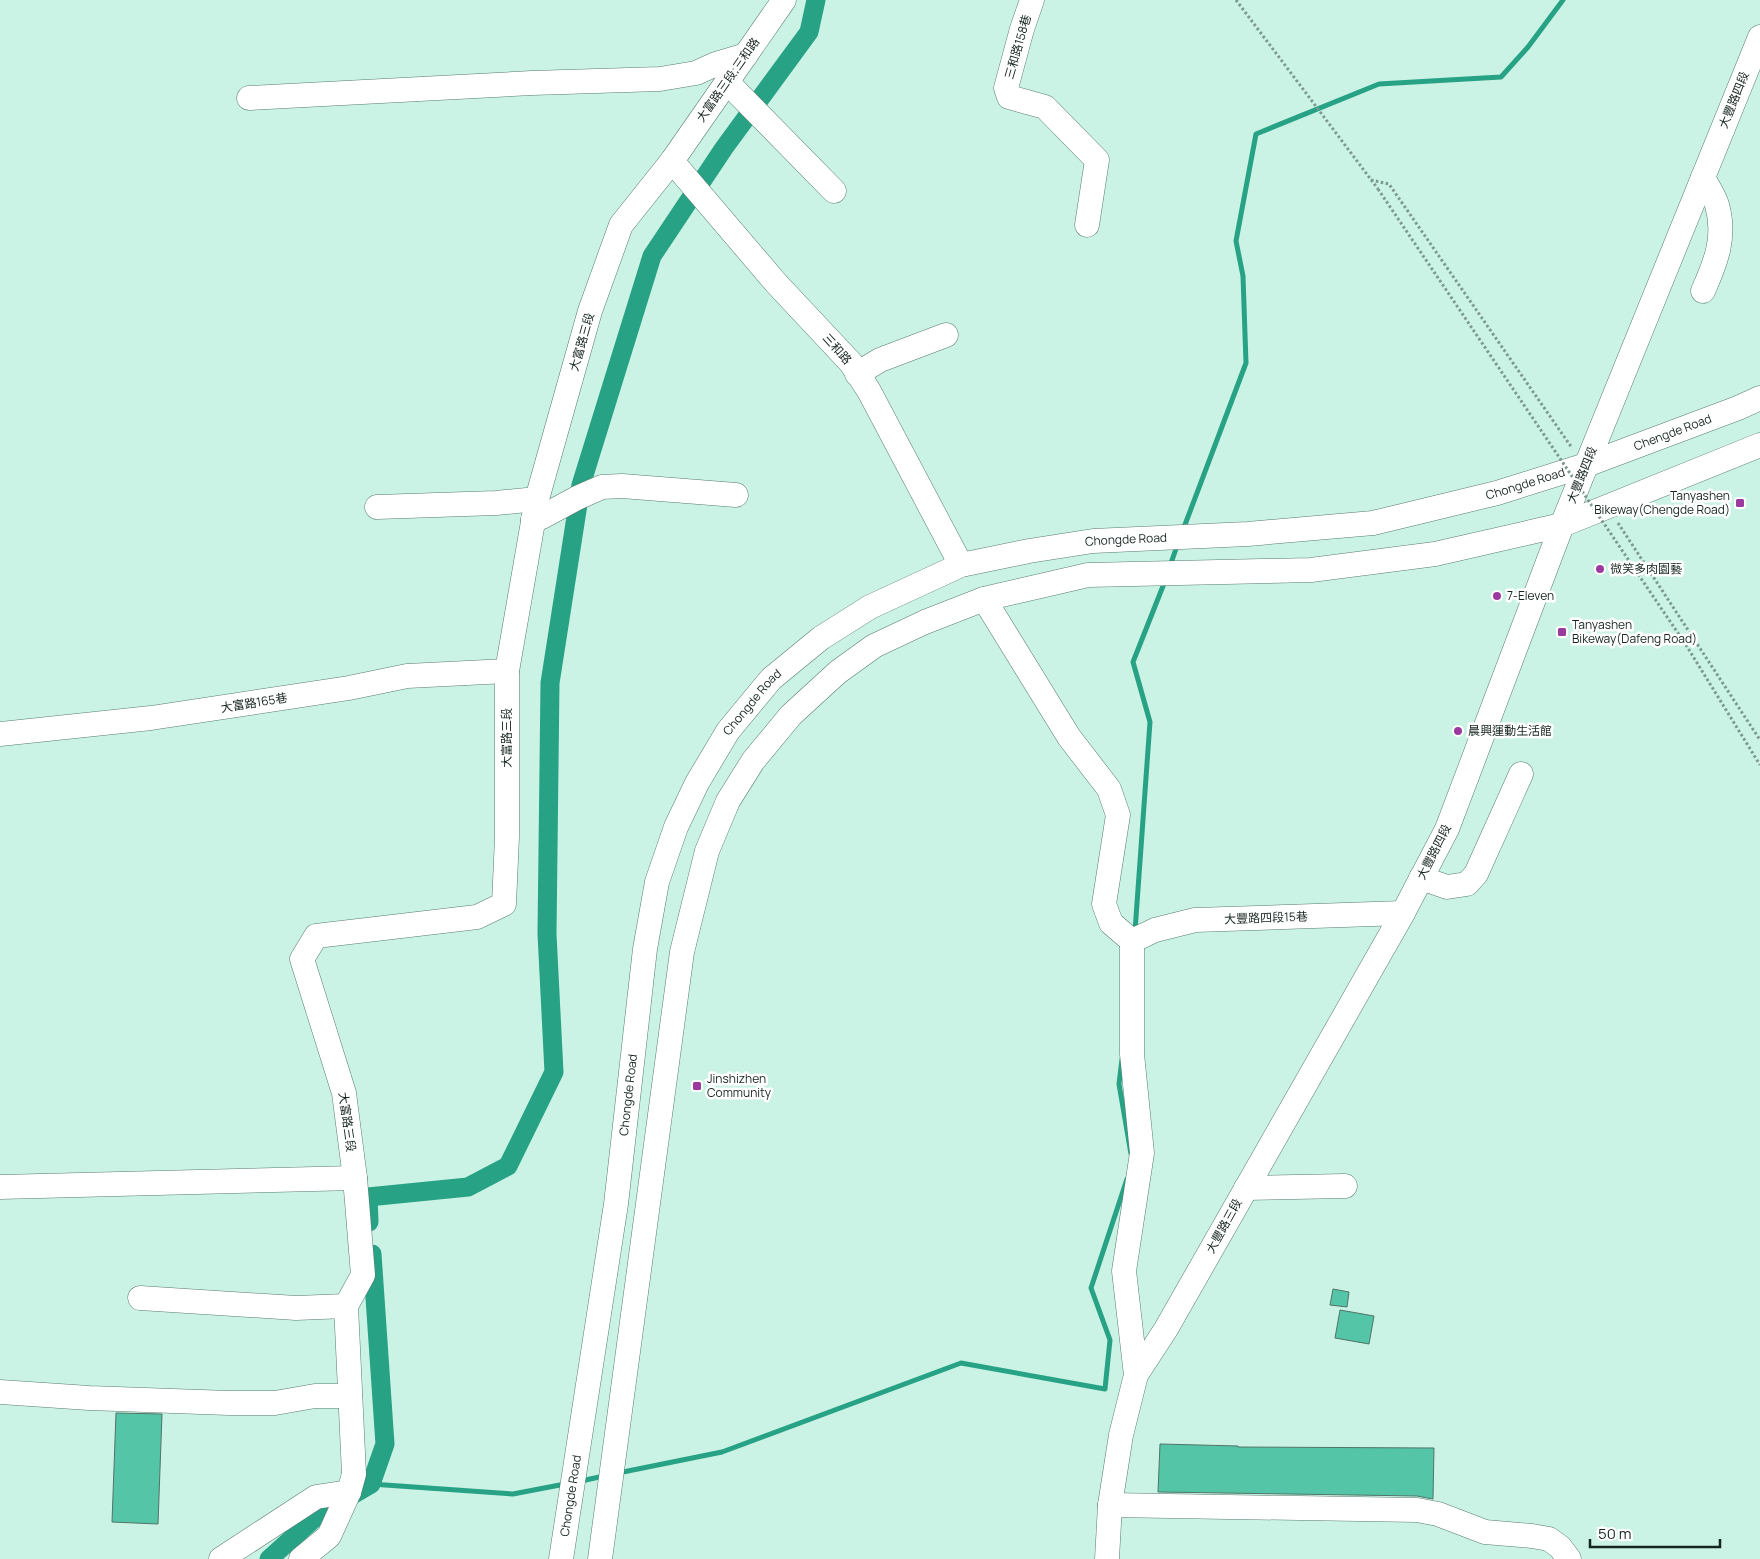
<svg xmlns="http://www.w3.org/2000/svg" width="1760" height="1559" font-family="Manrope,'Noto Sans TC',sans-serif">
<rect width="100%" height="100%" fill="#cbf3e5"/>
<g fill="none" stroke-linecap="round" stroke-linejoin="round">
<g stroke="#27a284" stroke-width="5">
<path d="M1183 530 1246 363 1243 276 1236 241 1256 134 1379 84 1501 77 1528 47 1563 0"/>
<path d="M1170 566 1178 543"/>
<path d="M1135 931 1150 722 1133 662 1165 581"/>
<path d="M1122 1059 1119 1084 1131 1154"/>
<path d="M618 1473 722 1452 961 1363 1105 1389 1110 1340 1091 1288 1127 1179"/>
<path d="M581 1481 604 1476"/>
<path d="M371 1484 513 1494 565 1484"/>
</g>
<g stroke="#27a284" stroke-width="19">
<path d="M369 1222 368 1197 468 1187 508 1166 554 1072 547 934 550 683 581 485 652 256 724 148 809 32 816 0"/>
<path d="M269 1559 318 1515 371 1484 385 1444 372 1254"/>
</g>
</g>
<g fill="#54c5a6" stroke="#507469">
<path d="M1333 1289 1349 1292 1347 1307 1330 1305Z"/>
<path d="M1340 1310 1374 1316 1369 1344 1335 1338Z"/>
<path d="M116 1413 162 1414 158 1524 112 1522Z"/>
<path d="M1160 1444 1238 1446V1447L1434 1448 1433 1499 1417 1496 1158 1492Z"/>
</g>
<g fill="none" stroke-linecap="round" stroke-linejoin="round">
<defs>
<g id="minor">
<path d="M1032 0 1022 29 1006 88 1009 97 1045 107 1097 160 1087 225"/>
<path d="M727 82 834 191"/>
<path d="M249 98 532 83 660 79 696 73 716 64 746 55"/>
<path d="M672 161 776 283 851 363 869 391 961 565"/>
<path d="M1703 291C1716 262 1726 237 1717 205 1714 195 1707 186 1703 177"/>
<path d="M857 374 880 360 946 335"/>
<path d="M377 507 496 503 537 499"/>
<path d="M533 519 542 517 577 498 602 487 622 486 736 495"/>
<path d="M984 599 1069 737 1109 789 1118 815 1104 904 1111 923 1132 941"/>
<path d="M0 734 151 718 349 688 407 676 507 671"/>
<path d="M1421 878 1447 887 1467 884 1476 874 1521 774"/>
<path d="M1132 941V1054L1142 1153 1124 1271 1136 1375"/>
<path d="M1132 941 1155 930 1195 920 1403 913"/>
<path d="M0 1187 355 1178"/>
<path d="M1246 1188 1345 1186"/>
<path d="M140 1298 296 1308 346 1306"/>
<path d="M0 1392 89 1398 229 1403H275L315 1396H350"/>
<path d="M1110 1505 1417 1510 1438 1514 1485 1532 1532 1536 1549 1539 1560 1547 1569 1559"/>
<path d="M221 1559 316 1497 349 1492"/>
<path d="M301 1559 329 1536 349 1492 354 1474 346 1306 363 1275 355 1178 344 1093 302 959 316 936 477 917 504 904 507 837V671L537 499 590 311 621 225 672 161 784 0"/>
<path id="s1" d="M561 1559 616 1204 645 949 657 882 676 827 697 783 728 731 771 679 821 638 870 607 961 565 1029 551 1093 541 1248 534 1373 523 1497 493 1586 465 1738 408 1760 398"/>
<path d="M600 1559 682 952 707 851 728 801 753 761 791 715 838 672 874 646 925 622 984 599 1088 575 1311 570 1435 554 1562 525 1760 445"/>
<path d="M1107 1559 1110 1505 1121 1435 1136 1375 1166 1329 1403 913 1447 829 1562 525 1760 37"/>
</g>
</defs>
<use href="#minor" stroke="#587c70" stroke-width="25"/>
<g stroke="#7c9990" stroke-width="3" stroke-dasharray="2.5 2.5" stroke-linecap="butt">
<path d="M1236 0 1378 189"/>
<path d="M1371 180 1389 184 1572 448"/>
<path d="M1618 523 1760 740"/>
</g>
<use href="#minor" stroke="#fff" stroke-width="24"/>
<path stroke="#7c9990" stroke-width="3" stroke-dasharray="2.5 2.5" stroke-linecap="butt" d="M1378 189 1686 645 1760 765"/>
</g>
<g fill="#9c399f" stroke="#fff" stroke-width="2">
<rect x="1735" y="498" width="10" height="10" rx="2.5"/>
<circle cx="1600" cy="569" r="5"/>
<circle cx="1497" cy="596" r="5"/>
<rect x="1557" y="627" width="10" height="10" rx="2.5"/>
<circle cx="1458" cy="731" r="5"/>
<rect x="692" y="1081" width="10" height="10" rx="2.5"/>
</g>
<g text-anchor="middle" stroke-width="5" stroke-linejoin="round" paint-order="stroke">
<g font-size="12" fill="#162521" stroke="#fff">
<text transform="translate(1018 47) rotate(-74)" y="4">三和路158巷</text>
<text transform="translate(728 80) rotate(-55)" y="4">大富路三段;三和路</text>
<text transform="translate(1734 100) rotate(-68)" y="4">大豐路四段</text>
<text transform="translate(582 342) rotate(-74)" y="4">大富路三段</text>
<text transform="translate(837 349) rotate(48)" y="4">三和路</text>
<text dy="4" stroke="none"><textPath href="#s1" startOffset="1870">Chengde Road</textPath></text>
<text transform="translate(1582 475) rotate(-68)" y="4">大豐路四段</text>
<text dy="4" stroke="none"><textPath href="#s1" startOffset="1714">Chongde Road</textPath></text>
<text dy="4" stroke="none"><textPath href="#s1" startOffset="1309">Chongde Road</textPath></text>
<text transform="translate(254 703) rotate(-9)" y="4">大富路165巷</text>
<text dy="4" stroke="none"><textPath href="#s1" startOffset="889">Chongde Road</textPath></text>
<text transform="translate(507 738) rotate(-90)" y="4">大富路三段</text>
<text transform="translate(1434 852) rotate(-63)" y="4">大豐路四段</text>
<text transform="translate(1266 918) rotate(-2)" y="4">大豐路四段15巷</text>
<text dy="4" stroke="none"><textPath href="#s1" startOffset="469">Chongde Road</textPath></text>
<text transform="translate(347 1122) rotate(82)" y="4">大富路三段</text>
<text transform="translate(1224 1226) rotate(-61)" y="4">大豐路三段</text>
<text dy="4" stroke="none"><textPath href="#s1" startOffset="64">Chongde Road</textPath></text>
</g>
<g font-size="12" fill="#162521" stroke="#fff" text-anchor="start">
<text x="1730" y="500" text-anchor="end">Tanyashen<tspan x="1730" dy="14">Bikeway(Chengde Road)</tspan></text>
<text x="1610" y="573">微笑多肉園藝</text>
<text x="1507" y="600">7-Eleven</text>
<text x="1572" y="629">Tanyashen<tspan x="1572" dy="14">Bikeway(Dafeng Road)</tspan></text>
<text x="1468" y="735">晨興運動生活館</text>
<text x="707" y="1083">Jinshizhen<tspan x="707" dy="14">Community</tspan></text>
</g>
</g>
<path d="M1590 1539v8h130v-8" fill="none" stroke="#162521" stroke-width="2.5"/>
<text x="1598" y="1539" font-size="15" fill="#162521" stroke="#ffffff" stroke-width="4" paint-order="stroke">50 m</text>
</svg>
